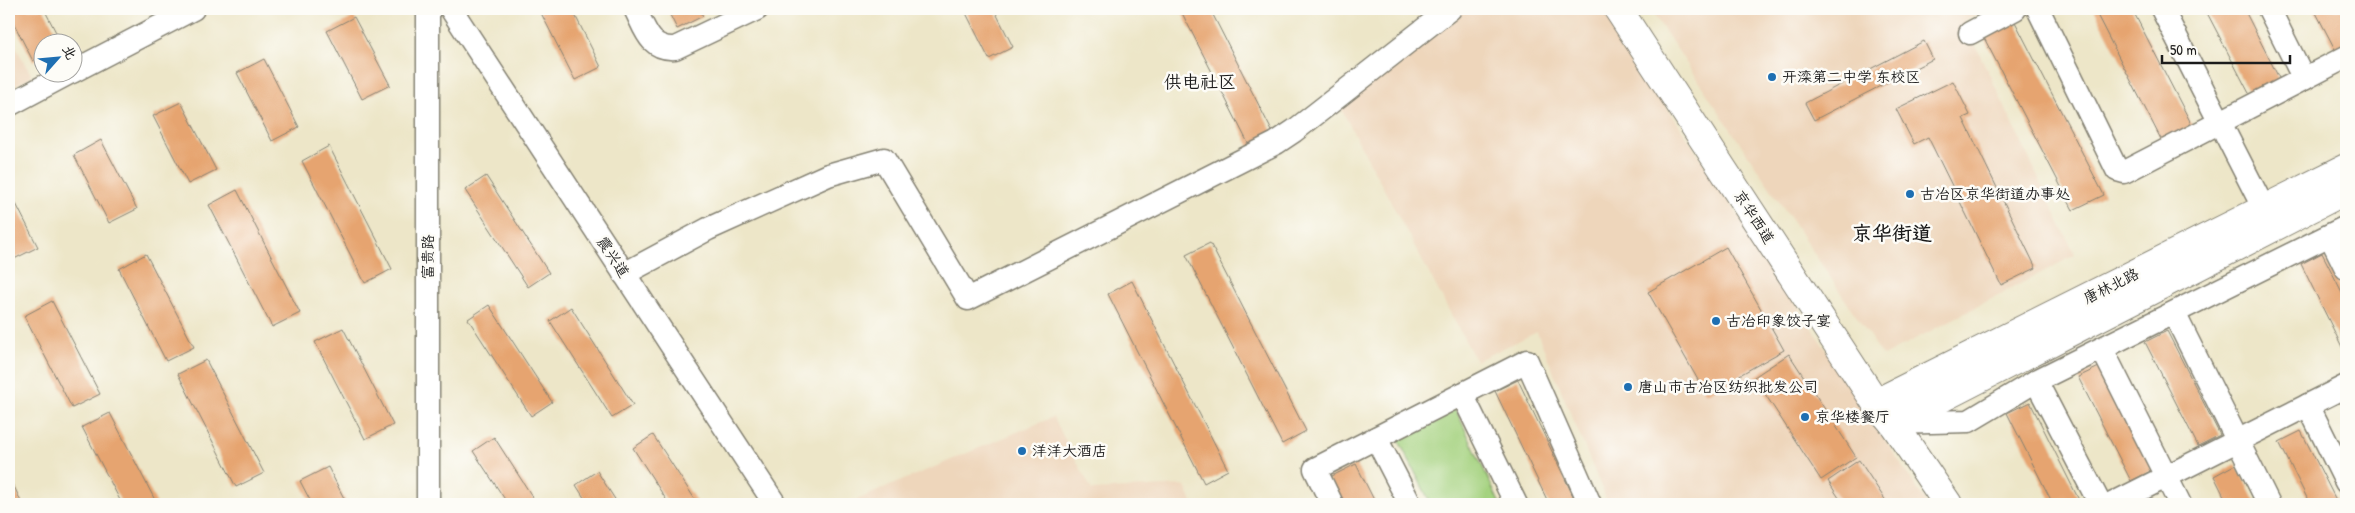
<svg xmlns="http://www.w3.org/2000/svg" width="2355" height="513" font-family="'Patrick Hand','LXGW WenKai TC',sans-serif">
<rect width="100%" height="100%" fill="#fdfcf7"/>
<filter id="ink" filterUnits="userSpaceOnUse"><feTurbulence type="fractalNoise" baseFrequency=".02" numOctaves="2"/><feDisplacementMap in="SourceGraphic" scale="10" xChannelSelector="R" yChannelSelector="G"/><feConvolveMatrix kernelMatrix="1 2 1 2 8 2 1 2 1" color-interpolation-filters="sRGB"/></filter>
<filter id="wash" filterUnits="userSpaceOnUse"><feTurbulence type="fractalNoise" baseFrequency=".0096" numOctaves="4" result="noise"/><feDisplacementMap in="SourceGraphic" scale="20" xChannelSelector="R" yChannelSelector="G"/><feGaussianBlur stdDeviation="1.12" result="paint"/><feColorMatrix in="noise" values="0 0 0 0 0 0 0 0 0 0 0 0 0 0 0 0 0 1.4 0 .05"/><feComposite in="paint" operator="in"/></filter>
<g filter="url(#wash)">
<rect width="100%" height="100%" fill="#ede6c8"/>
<g fill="#eed6bb">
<path d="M1465 9H1603L1927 504H1608L1537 332 1476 361 1340 107Z"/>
<path d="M1650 9H1987L1964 21 2075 255 1883 356Z"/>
<path d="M9 35 32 76 9 89Z"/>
<path d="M1053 417 1092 490 1184 485 1193 504H847Z"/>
</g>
<path fill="#a4d27f" stroke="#60774e" d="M1450 408 1457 412 1500 504H1431L1398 439Z"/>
<g id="blocks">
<g fill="#e6a470">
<path d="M9 9H44L61 42H42V56L33 61 9 14Z"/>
<path d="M539 9H572L601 67 575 80Z"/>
<path d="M667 9H699L703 16 677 29Z"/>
<path d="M964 9H994L1013 47 989 59Z"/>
<path d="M1180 9H1210L1276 139 1252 151Z"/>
<path d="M2094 9H2132L2194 129 2164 145Z"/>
<path d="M2205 9H2244L2282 84 2252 99Z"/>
<path d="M2314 9H2346V51L2338 55Z"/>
<path d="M2012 16 2104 195 2073 210 1981 32Z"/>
<path d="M354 17 390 85 362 99 327 31Z"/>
<path d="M1924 41 1933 59 1814 120 1805 103Z"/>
<path d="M264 59 299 127 272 141 237 73Z"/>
<path d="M1953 81 1970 115 1963 118 2036 268 2001 285 1928 137 1914 144 1896 109Z"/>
<path d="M181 102 216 170 188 184 153 116Z"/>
<path d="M101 140 137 209 109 223 74 155Z"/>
<path d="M329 146 392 269 365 283 302 161Z"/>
<path d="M486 176 549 273 528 287 465 190Z"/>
<path d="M9 190 38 247 10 261 9 258Z"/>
<path d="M237 190 300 313 272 327 209 205Z"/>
<path d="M1210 243 1306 431 1282 444 1186 255Z"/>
<path d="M1726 247 1784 350 1706 394 1648 292Z"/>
<path d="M2322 253 2346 300V355L2301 264Z"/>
<path d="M146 254 194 347 166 361 119 269Z"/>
<path d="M1132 281 1228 470 1204 483 1108 294Z"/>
<path d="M52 301 100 394 72 408 24 316Z"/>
<path d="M489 305 552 402 531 416 468 319Z"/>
<path d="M571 307 633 405 612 418 550 321Z"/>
<path d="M343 328 393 425 365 439 315 342Z"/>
<path d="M2167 331 2220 435 2198 446 2145 342Z"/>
<path d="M1789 354 1856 457 1821 480 1754 377Z"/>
<path d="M206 360 264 473 236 487 178 374Z"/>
<path d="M2101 366 2153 470 2131 481 2078 377Z"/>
<path d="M1518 380 1577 504H1549L1495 391Z"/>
<path d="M2030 402 2081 504H2053L2007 413Z"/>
<path d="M110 413 157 504H122L82 427Z"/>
<path d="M2301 431 2338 504H2310L2279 442Z"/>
<path d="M653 435 698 504H669L633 448Z"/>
<path d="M494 437 537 504H508L473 451Z"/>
<path d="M1859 460 1888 504H1843L1828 481Z"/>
<path d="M1356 464 1376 504H1341L1328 478Z"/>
<path d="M2236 464 2256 504H2228L2214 476Z"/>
<path d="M328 467 347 504H312L300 481Z"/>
<path d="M597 471 618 504H588L576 485Z"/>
<path d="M14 486 22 504H9V488Z"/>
</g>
</g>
</g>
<g filter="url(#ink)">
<use href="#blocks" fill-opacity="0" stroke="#848172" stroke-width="1"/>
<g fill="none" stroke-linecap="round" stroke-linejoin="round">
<defs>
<g id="minor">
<path d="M451 9 775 504"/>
<path d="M635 9C645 28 649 50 675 48L757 9"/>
<path d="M2038 9 2117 170 2124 172 2346 57"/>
<path d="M2162 9 2264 209"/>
<path d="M2269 9 2304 79"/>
<path d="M1970 33 2015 9"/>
<path d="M72 72 193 9"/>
<path d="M9 105 71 72"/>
<path d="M2330 236 2346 268"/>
<path d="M624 274 708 229 828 175 884 159 968 299 1276 143 1294 131 1450 9"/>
<path d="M2174 313 2269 504"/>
<path d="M2102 349 2180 504"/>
<path d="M2036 381 2100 504"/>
<path d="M1462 394 1516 504"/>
<path d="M2308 405 2346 482"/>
<path d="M1894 423 1969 421 2036 381 2346 227"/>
<path d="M1376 438 1410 504"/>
<path d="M428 504V9"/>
<path d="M1332 504 1315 469 1527 361 1590 504"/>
<path d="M2112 504 2346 386"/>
</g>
<g id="major">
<path d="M1618 9 1876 403 1893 423 1948 504"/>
<path d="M1876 403 2346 168"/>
<path d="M1893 423 2346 190"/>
</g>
</defs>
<use href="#minor" stroke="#848172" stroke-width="25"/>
<use href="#major" stroke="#848172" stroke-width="30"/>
<use href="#minor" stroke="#fff" stroke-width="22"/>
<use href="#major" stroke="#fff" stroke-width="28"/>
</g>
</g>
<g fill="#1f6fb2" stroke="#fdfcf7" stroke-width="2">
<circle cx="1772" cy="77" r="5"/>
<circle cx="1910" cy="194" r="5"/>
<circle cx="1716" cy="321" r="5"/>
<circle cx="1628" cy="387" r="5"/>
<circle cx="1805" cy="417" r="5"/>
<circle cx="1022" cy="451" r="5"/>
</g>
<g text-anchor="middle" stroke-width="5" stroke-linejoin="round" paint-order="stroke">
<g font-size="15" fill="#1c1c1c" stroke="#fdfcf7" text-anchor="start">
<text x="1782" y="82">开滦第二中学 东校区</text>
<text x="1920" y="199">古冶区京华街道办事处</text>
<text x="1726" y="326">古冶印象饺子宴</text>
<text x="1638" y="392">唐山市古冶区纺织批发公司</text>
<text x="1815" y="422">京华楼餐厅</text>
<text x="1032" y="456">洋洋大酒店</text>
</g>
<g font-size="15" fill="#1c1c1c" stroke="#fdfcf7">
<text transform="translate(1754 217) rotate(57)" y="5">京华西道</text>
<text transform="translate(428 257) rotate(-90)" y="5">富贵路</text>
<text transform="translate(613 257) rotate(57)" y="5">震兴道</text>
<text transform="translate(2111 286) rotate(-27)" y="5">唐林北路</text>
</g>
<g font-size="18" fill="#1c1c1c" stroke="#fdfcf7">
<text x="1200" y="88">供电社区</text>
</g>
<g font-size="20" font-weight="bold" fill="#1c1c1c" stroke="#fdfcf7">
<text x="1892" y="240">京华街道</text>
</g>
</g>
<rect width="2355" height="513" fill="none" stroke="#fdfcf7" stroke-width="30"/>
<g transform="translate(58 58) rotate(63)"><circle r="24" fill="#fdfcf7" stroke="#a3a29f"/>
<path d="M0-4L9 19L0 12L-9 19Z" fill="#1f6fb2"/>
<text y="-8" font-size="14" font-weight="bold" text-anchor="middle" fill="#1c1c1c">北</text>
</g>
<path d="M2162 55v8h128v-8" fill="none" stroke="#1c1c1c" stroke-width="2.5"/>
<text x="2170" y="55" font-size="15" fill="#1c1c1c" stroke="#fdfcf7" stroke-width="4" paint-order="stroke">50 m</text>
</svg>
